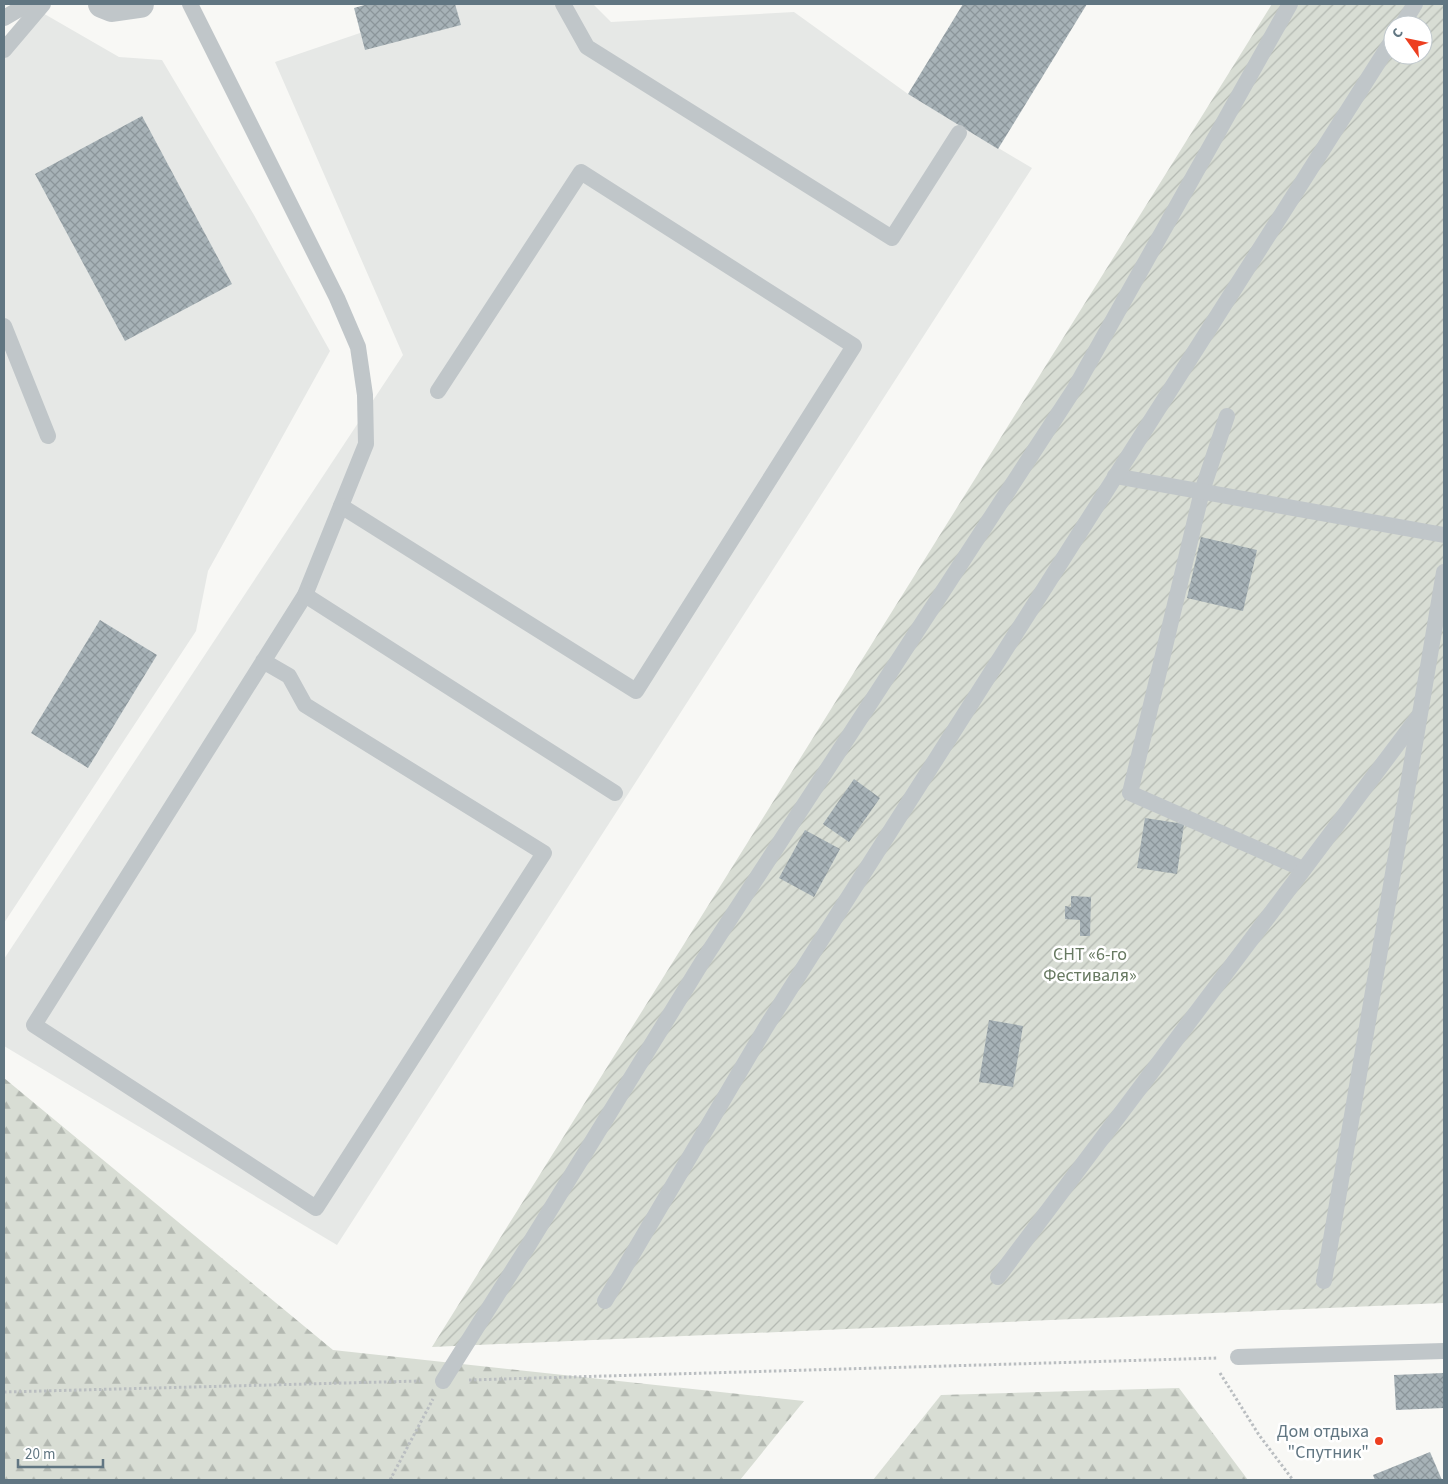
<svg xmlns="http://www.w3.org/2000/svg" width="1448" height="1484" font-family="'Source Sans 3',sans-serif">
<defs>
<pattern id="forest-firs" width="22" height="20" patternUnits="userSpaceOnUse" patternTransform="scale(1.25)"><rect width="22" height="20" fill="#d8ddd4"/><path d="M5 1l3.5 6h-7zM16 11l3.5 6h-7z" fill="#b3b8b1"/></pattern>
<pattern id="garden-furrows" width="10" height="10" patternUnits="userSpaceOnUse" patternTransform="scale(1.25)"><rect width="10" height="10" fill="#d8ddd4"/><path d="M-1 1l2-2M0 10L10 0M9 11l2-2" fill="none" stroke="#b3b8b1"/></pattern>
<pattern id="building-cross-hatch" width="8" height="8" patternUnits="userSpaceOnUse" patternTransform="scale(1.25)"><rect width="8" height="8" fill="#a7b2b7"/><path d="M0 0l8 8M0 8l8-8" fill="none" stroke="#8b959a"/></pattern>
</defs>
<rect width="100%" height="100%" fill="#f8f8f5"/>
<g fill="#e6e8e6">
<path d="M445 4H593L611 22 794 12 908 94 1032 168 337 1245 4 1046V959L403 355 275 62Z"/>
<path d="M41 12 119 57 162 60 254 215 330 351 208 571 196 631 4 923V40Z"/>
</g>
<g fill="url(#forest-firs)">
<path d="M4 1078 333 1350 804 1401 740 1480H4Z"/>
<path d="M1179 1388 1248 1480H873L941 1395Z"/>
</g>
<path fill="url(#garden-furrows)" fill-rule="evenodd" d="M1272 4H1444V1303L432 1347ZM1393 25H1423V55H1393Z"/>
<g fill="url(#building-cross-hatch)">
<path d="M368 4H455L461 25 365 50 354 8Z"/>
<path d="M963 4H1087L998 149 908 94Z"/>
<path d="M142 116 232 284 125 341 35 174Z"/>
<path d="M1201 537 1257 550 1243 611 1187 598Z"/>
<path d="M100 620 157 655 88 768 31 733Z"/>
<path d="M854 779 880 798 849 842 823 824Z"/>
<path d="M1145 818 1184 824 1177 874 1137 868Z"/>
<path d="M805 830 840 849 814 897 779 878Z"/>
<path d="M1071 896 1091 897 1090 936H1080V920L1065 919V906L1071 907Z"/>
<path d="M989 1020 1023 1026 1013 1087 979 1082Z"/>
<path d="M1444 1373V1408L1396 1410 1394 1375Z"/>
<path d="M1430 1452 1442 1480H1375L1373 1475Z"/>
</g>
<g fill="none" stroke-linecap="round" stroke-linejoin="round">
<g stroke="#babec1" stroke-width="3" stroke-dasharray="2.5 2.5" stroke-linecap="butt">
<path d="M1220 1373 1259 1435 1293 1480"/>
<path d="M469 1380 1218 1358"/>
<path d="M4 1392 420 1381"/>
<path d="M390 1480 433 1399"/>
</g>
<g stroke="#c0c6c9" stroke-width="16">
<path d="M190 4 337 298 358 347 365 395 366 444 305 595 34 1025 316 1208 544 853 305 705 289 676 263 661"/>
<path d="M563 4 587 47 892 238 959 133"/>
<path d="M4 18 28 4"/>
<path d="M1402 25 1415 4"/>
<path d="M4 50 43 4"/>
<path d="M4 326 48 436"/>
<path d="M1227 416 1202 491 1130 793 1303 869"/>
<path d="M1115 476 1444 535"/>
<path d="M341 506 636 691 854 346 581 172 438 391"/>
<path d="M305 595 615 793"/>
<path d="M998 1277 1418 717"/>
<path d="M1324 1281 1444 572"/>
<path d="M605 1301 766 1027 1393 39"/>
<path d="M1238 1357 1444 1351"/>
<path d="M443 1381 528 1246 704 959 1075 388 1290 4"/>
</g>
<path stroke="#c0c6c9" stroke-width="28" d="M102 4 112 8 140 4"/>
</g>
<circle fill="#ed3f20" stroke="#fff" stroke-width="2" cx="1379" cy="1441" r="5"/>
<g text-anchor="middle" stroke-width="5" stroke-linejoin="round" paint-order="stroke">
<g font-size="18" fill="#677961" stroke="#fff">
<text x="1090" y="960">СНТ «6-го<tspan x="1090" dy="21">Фестиваля»</tspan></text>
</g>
<g font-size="18" fill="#617682" stroke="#fff" text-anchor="end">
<text x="1369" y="1437">Дом отдыха<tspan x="1369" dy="21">"Спутник"</tspan></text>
</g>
</g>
<rect width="1448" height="1484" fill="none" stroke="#617682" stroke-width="10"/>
<g transform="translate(1408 40) rotate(303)"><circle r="24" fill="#ffffff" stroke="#c0c8cd"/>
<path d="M0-4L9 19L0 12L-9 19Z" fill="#ed3f20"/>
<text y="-8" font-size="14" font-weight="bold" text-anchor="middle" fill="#617682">С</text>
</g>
<path d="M18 1459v8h85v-8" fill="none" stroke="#617682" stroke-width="2.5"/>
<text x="25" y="1459" font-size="15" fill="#617682" stroke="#ffffff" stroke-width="4" paint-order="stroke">20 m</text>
</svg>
